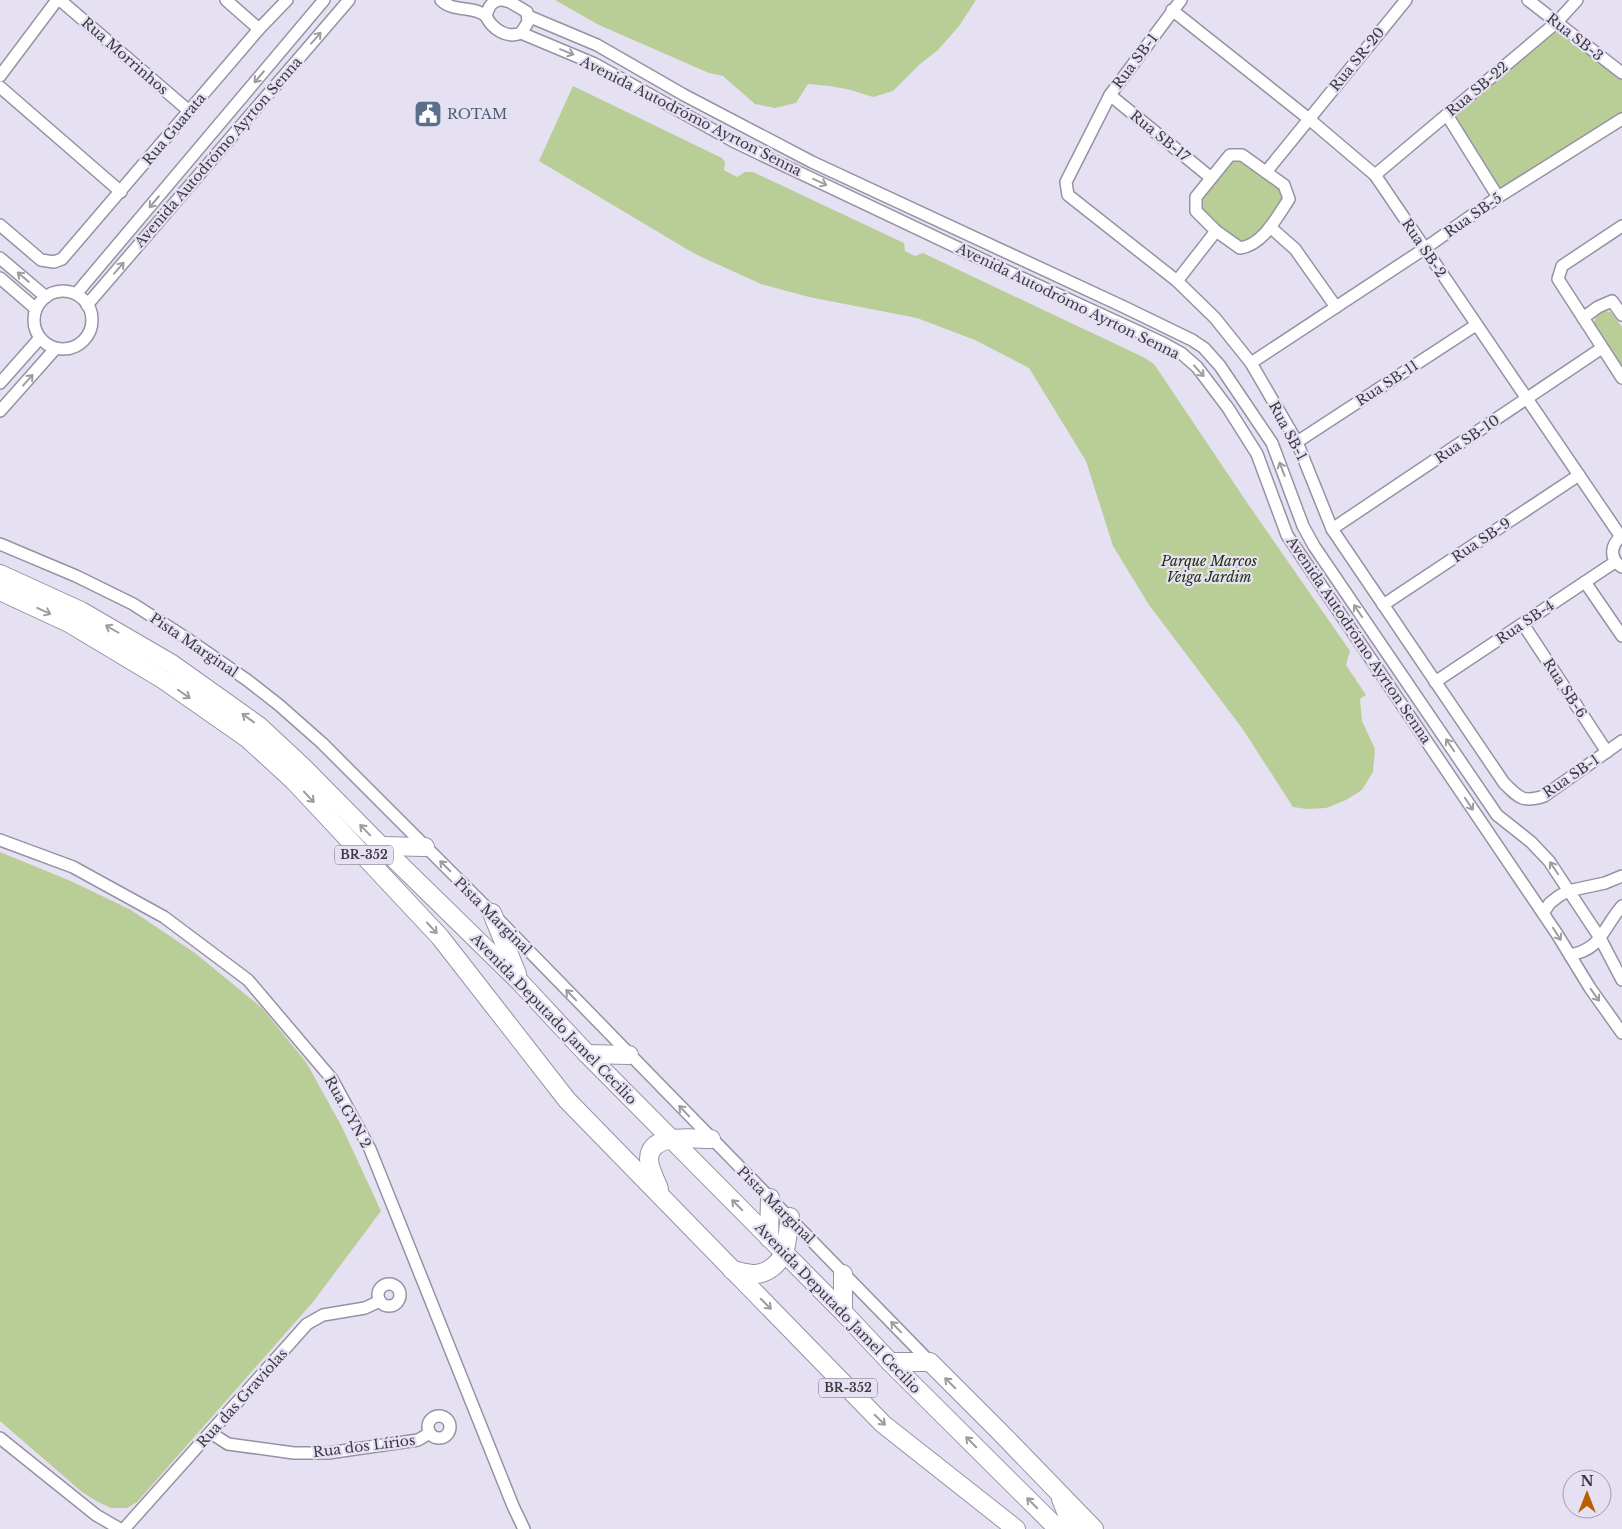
<svg xmlns="http://www.w3.org/2000/svg" width="1622" height="1529" font-family="'Libre Baskerville',serif">
<rect width="100%" height="100%" fill="#e5e0f2"/>
<g fill="#b9ce97">
<path d="M555 0H976L959 26 938 50 920 64 893 91 873 97 851 90 830 86 808 84 796 103 775 108 755 104 723 76 709 73 599 25Z"/>
<path d="M1553 32H1562L1622 80V117L1501 189 1497 187 1455 120 1456 114Z"/>
<path d="M573 86 722 158 725 162 724 170 737 177 745 172H753L904 243 905 251 915 256 923 253 1143 357 1154 364 1248 504 1350 651 1346 665 1366 695 1360 699 1362 721 1375 749 1373 772 1362 790 1346 800 1326 808 1307 809 1293 807 1242 728 1149 605 1113 546 1086 461 1029 368 975 340 917 318 809 297 761 284 695 254 539 161Z"/>
<path d="M1238 160 1244 161 1281 190 1284 197 1282 204 1251 241 1239 242C1225 231 1201 219 1200 200L1230 163Z"/>
<path d="M1604 311 1611 312 1622 327V368L1593 326 1596 316Z"/>
<path d="M0 852 73 882 131 910 195 953 262 1008 306 1062 342 1127 381 1211 313 1302 137 1502 127 1508H111L96 1501 82 1492 0 1421Z"/>
</g>
<g fill="none" stroke-linecap="round" stroke-linejoin="round">
<defs>
<g id="minor">
<path d="M60 0 189 111"/>
<path d="M226 0 259 29"/>
<path d="M441 0C454 13 472 5 486 16"/>
<path d="M500 0C491 1 488 8 486 16 492 29 507 39 521 33L528 22 527 12 510 2 502 0"/>
<path d="M1181 0 1110 95 1066 182 1068 195 1177 281 1215 318 1251 363 1297 442 1332 529 1504 783C1519 798 1523 803 1544 796L1622 741"/>
<path d="M1528 0 1622 73"/>
<path d="M1172 10 1309 119 1375 175 1621 537"/>
<path d="M528 16 597 45 684 95 812 162 1124 307 1192 340 1204 348 1220 366 1272 443 1303 526 1314 546 1497 815 1531 842 1549 861 1600 938 1622 980"/>
<path d="M521 33 595 64 733 141 760 154 1011 273 1163 343 1181 353 1197 367 1228 408 1257 454 1287 535 1557 934 1590 988 1622 1033"/>
<path d="M0 76 57 0"/>
<path d="M0 87 121 192"/>
<path d="M1110 95 1210 177"/>
<path d="M1447 115 1498 197"/>
<path d="M1230 155H1242L1284 185 1289 199C1277 217 1263 245 1240 248L1216 231 1196 211V197Z"/>
<path d="M1266 172 1406 0"/>
<path d="M1375 175 1557 22 1577 0"/>
<path d="M0 225 41 260 54 262 62 259 259 29 287 0"/>
<path d="M1622 226 1562 266 1558 279 1622 378"/>
<path d="M1270 227 1295 249 1336 307"/>
<path d="M0 258 46 297"/>
<path d="M0 278 36 309"/>
<path d="M1177 281 1216 231"/>
<circle cx="63" cy="320" r="29"/>
<path d="M76 294 324 0"/>
<path d="M87 305 349 0"/>
<path d="M1583 318 1598 307 1612 301 1622 315"/>
<path d="M1251 363 1424 249 1498 197 1622 119"/>
<path d="M0 383 40 338"/>
<path d="M0 411 55 349"/>
<path d="M1297 442 1476 325"/>
<path d="M1332 529 1602 348"/>
<path d="M1622 536C1610 545 1609 559 1622 567"/>
<path d="M0 544 76 576 133 604 189 640 247 680 279 705 322 743 492 913 930 1362"/>
<path d="M1585 582 1622 636"/>
<path d="M1383 605 1579 475"/>
<path d="M1523 624 1607 752"/>
<path d="M1435 682 1615 562"/>
<path d="M0 840 73 867 164 917 248 980 332 1079 370 1149 513 1506 524 1529"/>
<path d="M1543 913 1550 903 1559 896 1568 891 1605 883 1622 876"/>
<path d="M1570 955C1602 949 1602 929 1622 906"/>
<circle cx="389" cy="1295" r="11"/>
<circle cx="439" cy="1427" r="11"/>
<path d="M211 1433 228 1444 294 1453H328L418 1440 430 1433"/>
<path d="M0 1438 96 1515 120 1529"/>
<path d="M124 1529 307 1324 323 1315 365 1308 380 1301"/>
</g>
<g id="highway">
<path d="M0 574 81 611 172 664 259 726 302 766 381 846 520 982 587 1054 843 1312 890 1362 1058 1529"/>
<path d="M0 591 69 623 164 680 247 738 293 780 440 937 567 1100 883 1424 1016 1529"/>
<path d="M381 846 425 847"/>
<path d="M492 913 517 974"/>
<path d="M587 1054 629 1055"/>
<path d="M659 1189C656 1180 649 1169 649 1159 650 1132 694 1139 711 1139"/>
<path d="M769 1238 770 1198"/>
<path d="M732 1270C739 1271 747 1274 755 1274 767 1274 780 1263 784 1252 788 1241 788 1228 790 1217"/>
<path d="M843 1274V1312"/>
<path d="M890 1362H930L1001 1433 1094 1529"/>
<path d="M1061 1499 1073 1529"/>
</g>
</defs>
<use href="#minor" stroke="#9792a3" stroke-width="14"/>
<use href="#highway" stroke="#9792a3" stroke-width="20"/>
<use href="#minor" stroke="#fff" stroke-width="11"/>
<use href="#highway" stroke="#fff" stroke-width="18"/>
</g>
<defs><path id="oneway-shaft" d="M-6 0H5M1.5-3L5.5 0L1.5 3" fill="none" stroke-width="1.6" stroke-linecap="round" stroke-linejoin="round" transform="scale(1.25)"/></defs>
<g stroke="#9e9ca0">
<use href="#oneway-shaft" transform="translate(316 38) rotate(-49)"/>
<use href="#oneway-shaft" transform="translate(567 52) rotate(22)"/>
<use href="#oneway-shaft" transform="translate(259 77) rotate(130)"/>
<use href="#oneway-shaft" transform="translate(820 182) rotate(25)"/>
<use href="#oneway-shaft" transform="translate(154 202) rotate(130)"/>
<use href="#oneway-shaft" transform="translate(119 268) rotate(-49)"/>
<use href="#oneway-shaft" transform="translate(23 277) rotate(-140)"/>
<use href="#oneway-shaft" transform="translate(1199 371) rotate(48)"/>
<use href="#oneway-shaft" transform="translate(28 380) rotate(-48)"/>
<use href="#oneway-shaft" transform="translate(1282 469) rotate(-111)"/>
<use href="#oneway-shaft" transform="translate(44 611) rotate(25)"/>
<use href="#oneway-shaft" transform="translate(1358 611) rotate(-124)"/>
<use href="#oneway-shaft" transform="translate(112 629) rotate(-150)"/>
<use href="#oneway-shaft" transform="translate(184 694) rotate(35)"/>
<use href="#oneway-shaft" transform="translate(248 718) rotate(-144)"/>
<use href="#oneway-shaft" transform="translate(1450 745) rotate(-124)"/>
<use href="#oneway-shaft" transform="translate(309 797) rotate(47)"/>
<use href="#oneway-shaft" transform="translate(1469 804) rotate(56)"/>
<use href="#oneway-shaft" transform="translate(365 830) rotate(-134)"/>
<use href="#oneway-shaft" transform="translate(445 866) rotate(-135)"/>
<use href="#oneway-shaft" transform="translate(1554 868) rotate(-124)"/>
<use href="#oneway-shaft" transform="translate(432 928) rotate(47)"/>
<use href="#oneway-shaft" transform="translate(1557 934) rotate(57)"/>
<use href="#oneway-shaft" transform="translate(571 995) rotate(-134)"/>
<use href="#oneway-shaft" transform="translate(1595 995) rotate(55)"/>
<use href="#oneway-shaft" transform="translate(684 1111) rotate(-134)"/>
<use href="#oneway-shaft" transform="translate(737 1205) rotate(-135)"/>
<use href="#oneway-shaft" transform="translate(766 1304) rotate(45)"/>
<use href="#oneway-shaft" transform="translate(896 1327) rotate(-134)"/>
<use href="#oneway-shaft" transform="translate(950 1383) rotate(-135)"/>
<use href="#oneway-shaft" transform="translate(880 1420) rotate(44)"/>
<use href="#oneway-shaft" transform="translate(971 1442) rotate(-135)"/>
<use href="#oneway-shaft" transform="translate(1032 1503) rotate(-135)"/>
</g>
<defs>
<symbol id="civic-square" viewBox="-11 -11 22 22"><rect x="-9" y="-9" width="18" height="18" rx="4" fill="#5c6f8a" stroke="#e5e0f2"/><path d="M-.6-6.5H3V-4.5H.6V-3L4-1V1h2V6H-6V1h2V-1L-.6-3ZM-1.2 2.5V6h2.4V2.5Z" fill="#fff"/></symbol>
</defs>
<g fill-rule="evenodd">
<use href="#civic-square" x="412" y="98" width="32" height="32"/>
</g>
<g text-anchor="middle" stroke-width="4.5" stroke-linejoin="round" paint-order="stroke">
<g fill="#e5e0f2" stroke="#6f6c77" stroke-width="1">
<rect x="335" y="845.5" width="58" height="19" rx="4"/>
<rect x="819" y="1378.5" width="58" height="19" rx="4"/>
</g>
<g font-size="12" font-weight="bold" fill="#3d3a42">
<text x="364" y="859">BR-352</text>
<text x="848" y="1392">BR-352</text>
</g>
<g font-size="14" fill="#3d3a42" stroke="#e5e0f2">
<text transform="translate(1575 37) rotate(38)" y="5">Rua SB-3</text>
<text transform="translate(125 56) rotate(41)" y="5">Rua Morrinhos</text>
<text transform="translate(1357 59) rotate(-51)" y="5">Rua SR-20</text>
<text transform="translate(1135 61) rotate(-53)" y="5">Rua SB-1</text>
<text transform="translate(1477 89) rotate(-40)" y="5">Rua SB-22</text>
<text transform="translate(691 116) rotate(27)" y="5">Avenida Autodrómo Ayrton Senna</text>
<text transform="translate(174 129) rotate(-50)" y="5">Rua Guarata</text>
<text transform="translate(1160 136) rotate(39)" y="5">Rua SB-17</text>
<text transform="translate(218 152) rotate(-49)" y="5">Avenida Autodrómo Ayrton Senna</text>
<text transform="translate(1473 215) rotate(-35)" y="5">Rua SB-5</text>
<text transform="translate(1424 248) rotate(56)" y="5">Rua SB-2</text>
<text transform="translate(1068 301) rotate(26)" y="5">Avenida Autodrómo Ayrton Senna</text>
<text transform="translate(1387 383) rotate(-33)" y="5">Rua SB-11</text>
<text transform="translate(1288 431) rotate(62)" y="5">Rua SB-1</text>
<text transform="translate(1467 439) rotate(-34)" y="5">Rua SB-10</text>
<text transform="translate(1481 540) rotate(-34)" y="5">Rua SB-9</text>
<text transform="translate(1525 622) rotate(-34)" y="5">Rua SB-4</text>
<text transform="translate(1359 640) rotate(56)" y="5">Avenida Autodrómo Ayrton Senna</text>
<text transform="translate(194 645) rotate(34)" y="5">Pista Marginal</text>
<text transform="translate(1565 688) rotate(57)" y="5">Rua SB-6</text>
<text transform="translate(1571 776) rotate(-34)" y="5">Rua SB-1</text>
<text transform="translate(493 916) rotate(45)" y="5">Pista Marginal</text>
<text transform="translate(554 1019) rotate(46)" y="5">Avenida Deputado Jamel Cecilio</text>
<text transform="translate(348 1112) rotate(61)" y="5">Rua GYN 2</text>
<text transform="translate(776 1205) rotate(45)" y="5">Pista Marginal</text>
<text transform="translate(838 1308) rotate(46)" y="5">Avenida Deputado Jamel Cecilio</text>
<text transform="translate(242 1398) rotate(-48)" y="5">Rua das Graviolas</text>
<text transform="translate(364 1446) rotate(-7)" y="5">Rua dos Lírios</text>
</g>
<g font-size="14" fill="#4e5e75" stroke="#e5e0f2" text-anchor="start">
<text x="447" y="119">ROTAM</text>
</g>
<g font-size="14" font-style="italic" fill="#24300c" stroke="#e5e0f2">
<text x="1209" y="566">Parque Marcos<tspan x="1209" dy="16">Veiga Jardim</tspan></text>
</g>
</g>
<g transform="translate(1587 1494)"><circle r="24" fill="#e5e0f2" stroke="#a29eac"/>
<path d="M0-4L9 19L0 12L-9 19Z" fill="#ba5f00"/>
<text y="-8" font-size="14" font-weight="bold" text-anchor="middle" fill="#3d3a42">N</text>
</g>
</svg>
